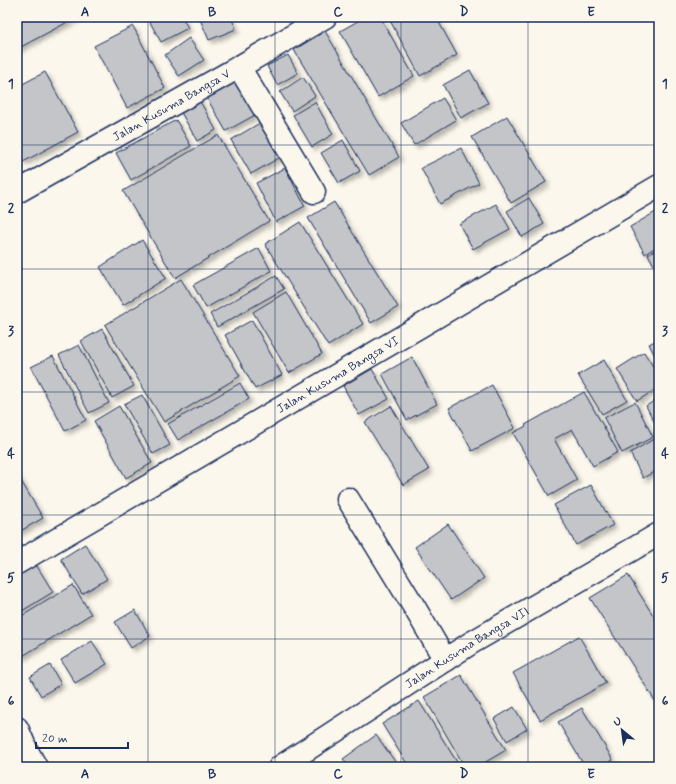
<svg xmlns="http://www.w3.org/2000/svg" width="676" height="784" font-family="Mynerve,sans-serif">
<defs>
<filter id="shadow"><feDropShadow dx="3.5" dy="3.5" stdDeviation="2" flood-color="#0004"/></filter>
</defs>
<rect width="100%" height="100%" fill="#fbf7ec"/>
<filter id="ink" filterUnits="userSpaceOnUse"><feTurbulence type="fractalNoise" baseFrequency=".025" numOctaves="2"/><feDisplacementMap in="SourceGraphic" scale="8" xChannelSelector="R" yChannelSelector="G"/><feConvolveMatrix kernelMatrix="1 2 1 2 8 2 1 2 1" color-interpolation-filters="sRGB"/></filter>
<g filter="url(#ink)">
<g fill="#c3c5c9" stroke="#1b2f5e" filter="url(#shadow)">
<path d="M17 17H77L17 49Z"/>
<path d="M147 17H182L188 28 161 42Z"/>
<path d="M199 17H231L236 29 209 40Z"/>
<path d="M365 17H380L414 76 378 97 340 31Z"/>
<path d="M388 17H436L457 55 420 76Z"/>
<path d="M133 26 165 88 127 108 94 46Z"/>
<path d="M325 31 399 157 369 175 294 50Z"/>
<path d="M189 38 204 60 179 76 165 55Z"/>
<path d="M288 55 298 73 277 85 267 66Z"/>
<path d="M470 70 488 103 461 118 443 85Z"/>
<path d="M45 72 78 132 23 162 17 151V87Z"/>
<path d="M303 77 315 96 292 111 280 92Z"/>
<path d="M235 78 257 114 226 131 205 95Z"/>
<path d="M197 96 216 130 197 141 178 107Z"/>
<path d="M443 98 456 120 414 145 401 123Z"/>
<path d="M315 102 333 134 312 147 293 115Z"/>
<path d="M507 116 546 182 511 203 472 137Z"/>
<path d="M176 120 191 146 131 180 116 153Z"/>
<path d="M263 121 284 155 251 174 231 140Z"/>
<path d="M218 135 269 221 175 278 123 191Z"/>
<path d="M343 140 360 171 339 183 321 153Z"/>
<path d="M461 148 479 183 440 204 421 168Z"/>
<path d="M285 168 305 206 276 222 256 183Z"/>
<path d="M529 198 544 224 522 237 507 211Z"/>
<path d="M334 202 398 307 371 323 308 218Z"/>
<path d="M496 204 510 229 473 249 459 224Z"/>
<path d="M659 210V245L645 254 630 227Z"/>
<path d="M300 222 363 324 328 346 265 244Z"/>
<path d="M142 240 166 278 123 305 100 267Z"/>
<path d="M259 248 271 271 206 308 193 285Z"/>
<path d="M659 248V275L648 254Z"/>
<path d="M276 276 284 289 217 327 210 314Z"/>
<path d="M181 279 240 376 164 422 105 325Z"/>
<path d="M286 292 322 354 289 373 253 312Z"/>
<path d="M252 320 282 375 255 389 225 335Z"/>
<path d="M102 329 134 386 112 398 81 341Z"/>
<path d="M659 339V364L649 344Z"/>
<path d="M79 345 109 403 89 413 59 355Z"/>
<path d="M644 352 659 376V387L637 401 617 369Z"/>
<path d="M53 356 86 420 65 431 31 367Z"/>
<path d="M412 357 437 404 407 420 382 374Z"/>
<path d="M604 360 627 400 602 414 578 375Z"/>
<path d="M372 369 389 399 359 415 343 386Z"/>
<path d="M240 383 249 399 178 440 168 424Z"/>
<path d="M492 385 515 428 472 451 449 408Z"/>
<path d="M584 392 618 452 593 466 572 429 554 439 577 480 549 496 513 433 526 426 525 425Z"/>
<path d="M142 395 170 445 153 454 124 404Z"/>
<path d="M659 398V428L658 429 646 406Z"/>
<path d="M635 402 653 437 622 453 604 418Z"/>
<path d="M119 406 152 463 126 478 94 421Z"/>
<path d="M391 406 429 470 403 485 365 422Z"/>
<path d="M659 436V469L643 478 630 453Z"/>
<path d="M17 474 43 518 17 533Z"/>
<path d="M591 485 613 525 576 545 554 505Z"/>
<path d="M448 524 484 578 451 600 415 547Z"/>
<path d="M85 544 107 579 82 594 61 559Z"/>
<path d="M32 558 53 592 17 614V567Z"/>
<path d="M628 575 659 625V699L655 701 590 598Z"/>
<path d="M73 585 91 614 21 657 17 651V619Z"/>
<path d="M135 610 150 636 131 648 115 622Z"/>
<path d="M579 636 606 683 540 720 513 673Z"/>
<path d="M92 641 107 664 75 683 61 660Z"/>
<path d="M50 665 61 684 41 696 30 677Z"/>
<path d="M461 675 506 750 477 767H465L424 697Z"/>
<path d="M419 701 460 767H409L382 724Z"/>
<path d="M514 707 527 729 507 741 494 719Z"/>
<path d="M582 708 613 760 601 767H585L558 722Z"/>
<path d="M376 735 399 767H349L343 759Z"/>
</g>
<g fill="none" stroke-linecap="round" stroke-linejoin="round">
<defs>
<g id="minor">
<path d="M239 67 314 192"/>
<path id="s1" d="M17 192 239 67 325 17"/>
<path d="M348 499 416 610 445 660"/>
<path id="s2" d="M17 563 659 186"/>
<path d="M17 728 26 749 36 767"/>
<path id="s3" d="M280 767 471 643 659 534"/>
</g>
</defs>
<use href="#minor" stroke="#1b2f5e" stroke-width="25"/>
<use href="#minor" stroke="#fbf7ec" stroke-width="22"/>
</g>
</g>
<path fill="none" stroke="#1b2f5e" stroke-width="1" stroke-opacity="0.55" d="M148 17V767M275 17V767M401 17V767M528 17V767M17 145H659M17 269H659M17 392H659M17 515H659M17 639H659"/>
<g text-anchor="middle" stroke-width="3.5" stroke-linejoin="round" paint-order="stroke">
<g font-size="12" fill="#1b2f5e" stroke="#fbf7ec">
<text dy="4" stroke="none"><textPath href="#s1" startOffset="177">Jalan Kusuma Bangsa V</textPath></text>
<text dy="4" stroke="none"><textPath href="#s2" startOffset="372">Jalan Kusuma Bangsa VI</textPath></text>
<text dy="4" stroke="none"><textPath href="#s3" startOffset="222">Jalan Kusuma Bangsa VII</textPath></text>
</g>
</g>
<rect width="676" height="784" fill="none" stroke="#fbf7ec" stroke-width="44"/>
<g transform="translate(622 730) rotate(331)" stroke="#fbf7ec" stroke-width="3" paint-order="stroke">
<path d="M0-3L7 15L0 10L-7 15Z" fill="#1b2f5e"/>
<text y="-6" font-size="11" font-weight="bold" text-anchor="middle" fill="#1b2f5e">U</text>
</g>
<path d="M36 742v6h92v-6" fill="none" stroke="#1b2f5e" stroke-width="2"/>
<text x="42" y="742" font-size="12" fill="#1b2f5e" stroke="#fbf7ec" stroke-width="3" paint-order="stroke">20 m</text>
<rect x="22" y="22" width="632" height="740" fill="none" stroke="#1b2f5e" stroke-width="1.5"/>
<g font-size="13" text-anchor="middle" font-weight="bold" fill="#1b2f5e">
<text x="85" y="16">A</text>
<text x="212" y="16">B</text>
<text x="338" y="16">C</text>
<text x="464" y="16">D</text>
<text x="591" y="16">E</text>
<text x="11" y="88">1</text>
<text x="665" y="88">1</text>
<text x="11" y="212">2</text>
<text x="665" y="212">2</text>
<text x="11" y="335">3</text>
<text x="665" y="335">3</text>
<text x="11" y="458">4</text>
<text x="665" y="458">4</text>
<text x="11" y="582">5</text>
<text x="665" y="582">5</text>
<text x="11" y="705">6</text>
<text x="665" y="705">6</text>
<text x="85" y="778">A</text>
<text x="212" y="778">B</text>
<text x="338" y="778">C</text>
<text x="464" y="778">D</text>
<text x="591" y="778">E</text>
</g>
</svg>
